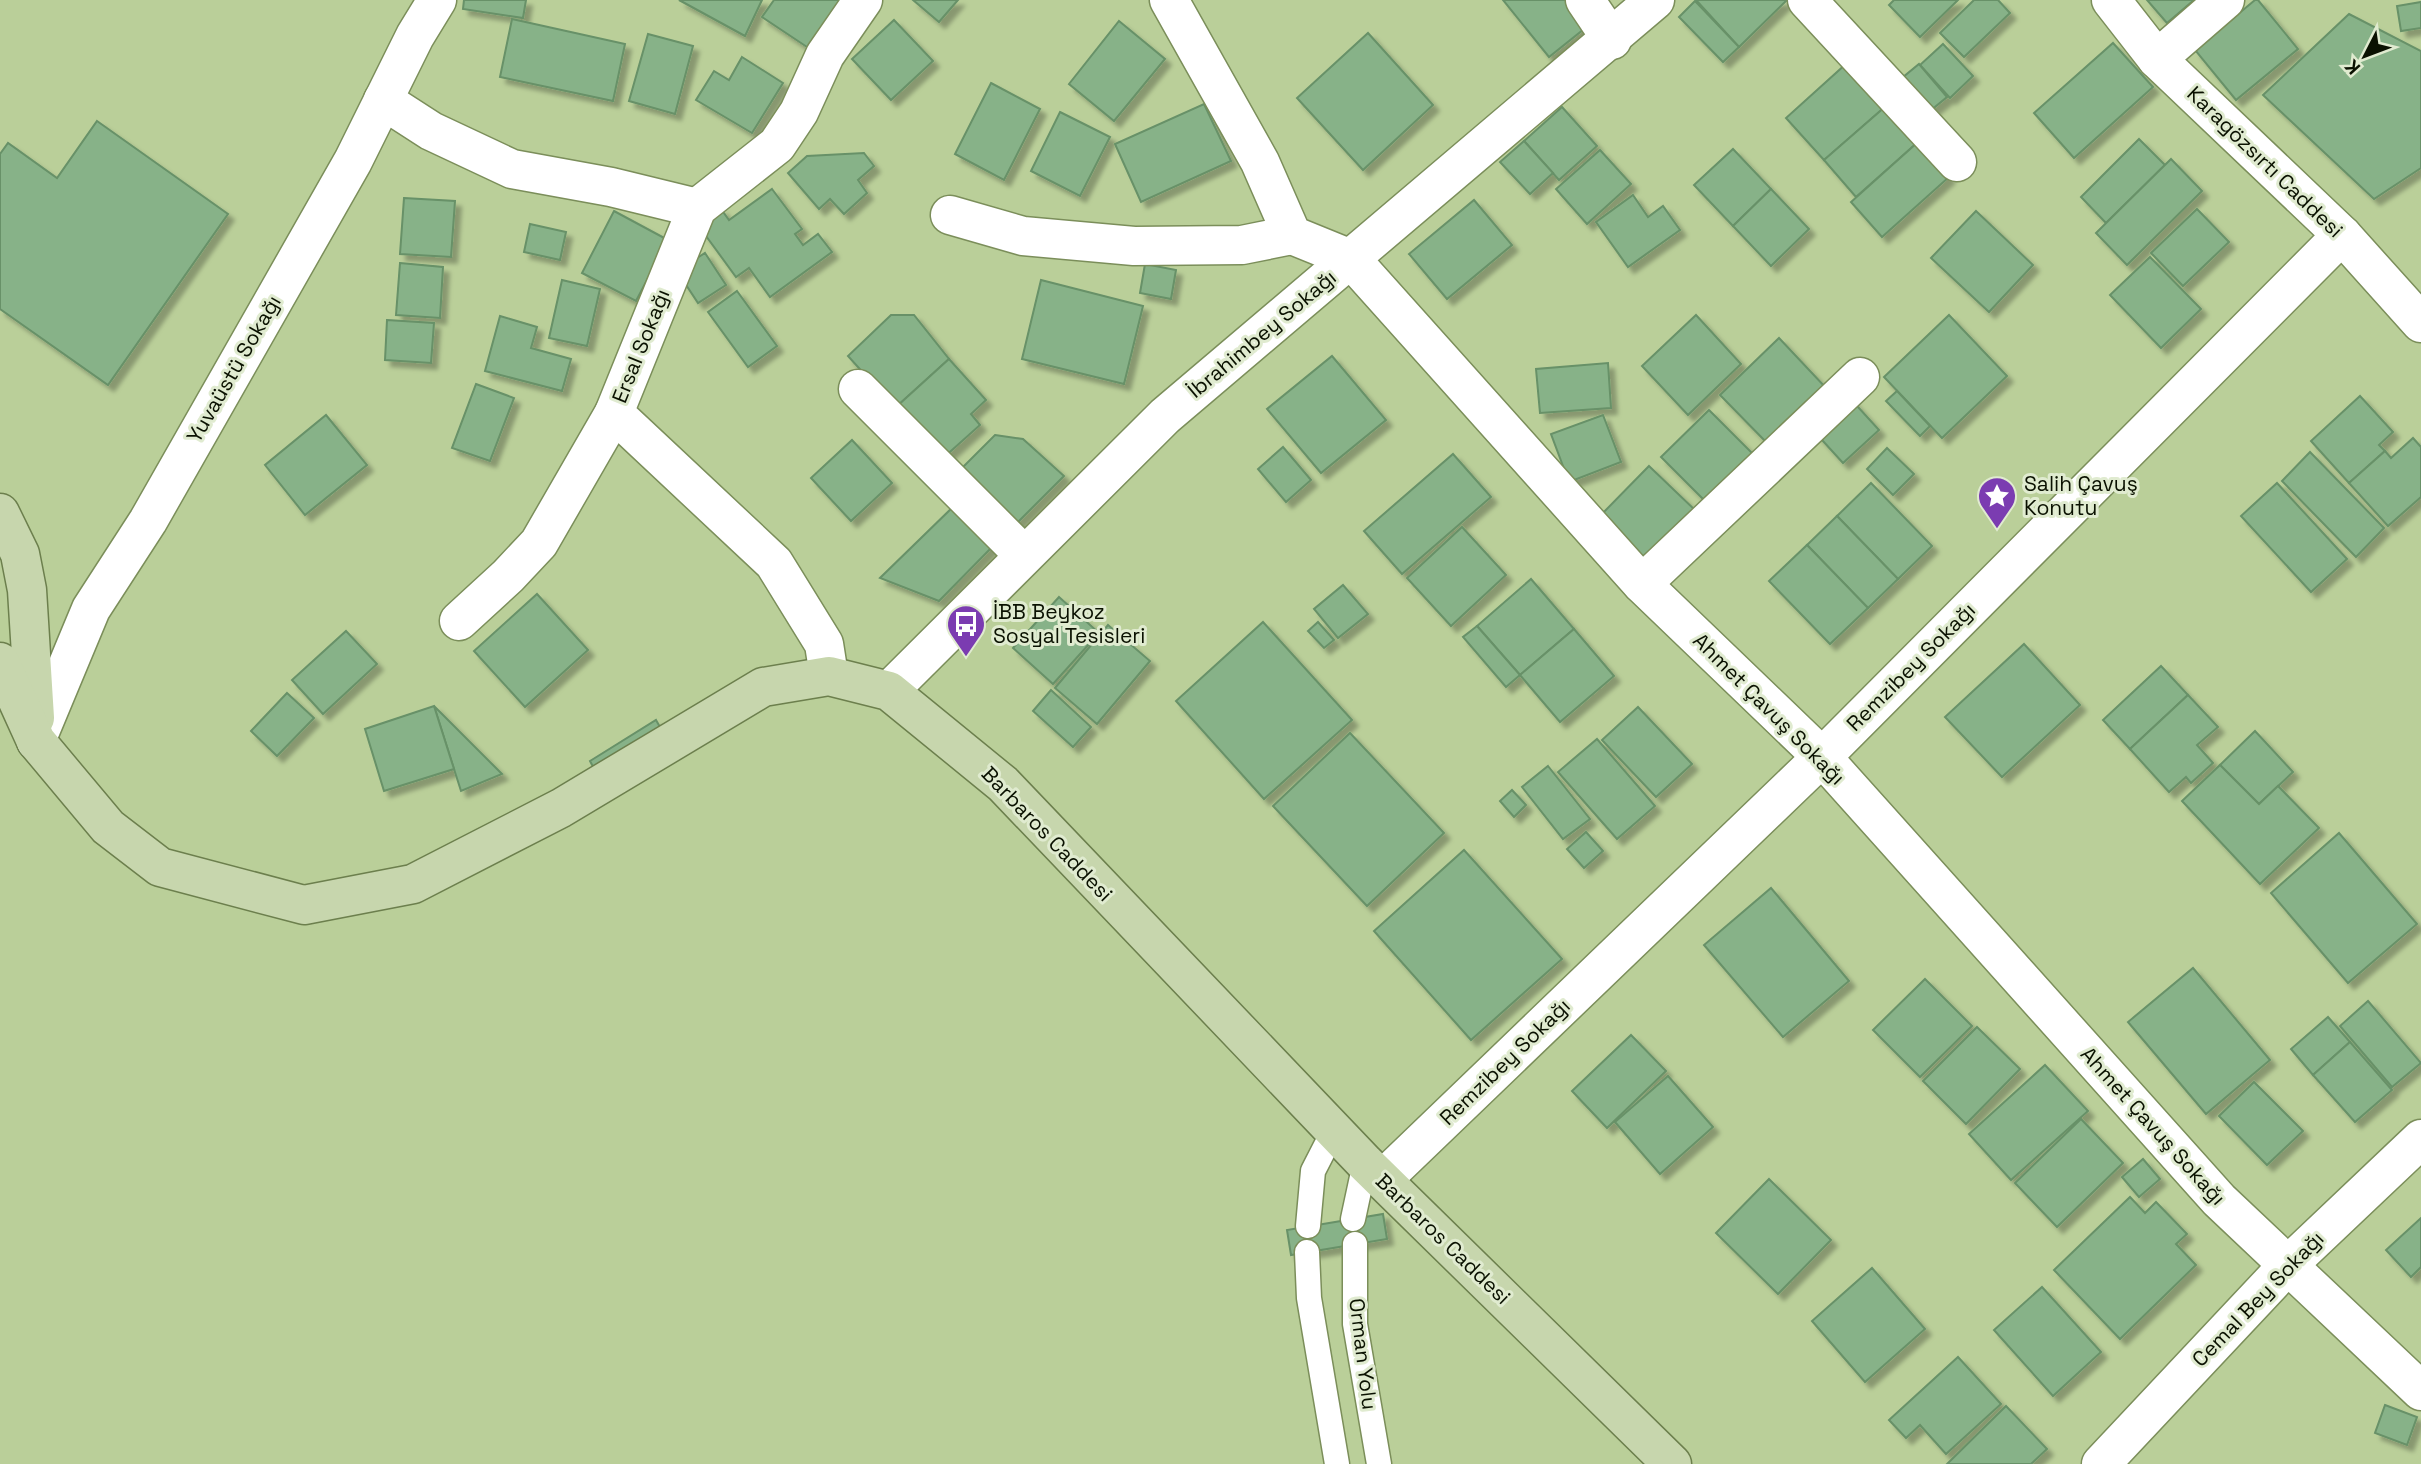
<svg xmlns="http://www.w3.org/2000/svg" width="2421" height="1464" font-family="'Space Grotesk',sans-serif">
<defs>
<filter id="shadow"><feDropShadow dx="6" dy="6" stdDeviation="2" flood-color="#0004"/></filter>
</defs>
<rect width="100%" height="100%" fill="#bacf99"/>
<g fill="#87b288" stroke="#679168" stroke-width="2" filter="url(#shadow)">
<path d="M464 0H526L523 18 463 9Z"/>
<path d="M679 0H762L745 36Z"/>
<path d="M774 0H849L813 51 762 17Z"/>
<path d="M913 0H958L939 22Z"/>
<path d="M1503 0H1569L1589 25 1549 57Z"/>
<path d="M1696 0H1787L1739 47Z"/>
<path d="M1894 0H1958L1920 37 1889 5Z"/>
<path d="M1974 0H1998L2010 13 1964 57 1940 33Z"/>
<path d="M2147 0H2194L2167 23Z"/>
<path d="M2255 0H2258L2298 49 2236 100 2195 50Z"/>
<path d="M1695 1 1739 47 1723 62 1679 17Z"/>
<path d="M2421 2V28L2401 31 2397 6Z"/>
<path d="M2349 14 2421 51V168L2374 199 2263 95Z"/>
<path d="M512 19 625 44 613 101 500 77Z"/>
<path d="M894 20 933 61 891 100 852 59Z"/>
<path d="M1119 21 1165 59 1114 121 1069 84Z"/>
<path d="M1368 33 1433 105 1363 170 1297 98Z"/>
<path d="M648 34 693 46 675 114 629 101Z"/>
<path d="M2113 43 2153 87 2074 158 2034 113Z"/>
<path d="M1943 44 1973 76 1950 98 1920 65Z"/>
<path d="M742 57 783 83 752 133 696 100 714 71 729 80Z"/>
<path d="M1847 63 1886 106 1824 160 1786 118Z"/>
<path d="M1919 64 1947 97 1930 111 1902 78Z"/>
<path d="M991 83 1040 109 1004 180 955 154Z"/>
<path d="M1204 104 1231 161 1141 202 1115 144Z"/>
<path d="M1886 106 1918 142 1856 197 1824 160Z"/>
<path d="M1562 107 1597 146 1559 180 1524 141Z"/>
<path d="M1060 112 1110 137 1080 196 1031 171Z"/>
<path d="M97 121 228 214 108 385 0 309V154L8 143 57 178Z"/>
<path d="M2139 139 2165 165 2106 223 2081 197Z"/>
<path d="M1524 141 1553 173 1530 194 1500 162Z"/>
<path d="M1918 142 1949 177 1882 237 1851 202Z"/>
<path d="M1733 149 1771 189 1733 226 1694 185Z"/>
<path d="M1600 150 1631 184 1587 224 1556 189Z"/>
<path d="M864 153 874 166 858 180 867 193 844 214 830 199 819 209 788 173 807 156Z"/>
<path d="M2171 159 2202 191 2127 265 2096 233Z"/>
<path d="M772 189 802 229 795 234 803 245 818 234 832 252 770 297 749 268 736 277 698 225 721 209 729 220Z"/>
<path d="M1771 189 1809 229 1771 266 1733 226Z"/>
<path d="M1633 195 1648 217 1663 206 1680 230 1628 267 1596 222Z"/>
<path d="M404 198 455 201 451 257 400 254Z"/>
<path d="M1474 200 1512 245 1447 299 1409 254Z"/>
<path d="M2197 209 2229 242 2183 286 2151 253Z"/>
<path d="M614 211 668 240 636 301 582 273Z"/>
<path d="M1976 211 2033 265 1989 312 1931 258Z"/>
<path d="M530 224 566 232 560 260 524 252Z"/>
<path d="M705 253 726 285 698 303 677 271Z"/>
<path d="M2150 257 2201 309 2161 348 2110 295Z"/>
<path d="M400 263 443 267 440 318 396 315Z"/>
<path d="M1145 264 1176 270 1171 299 1140 293Z"/>
<path d="M562 280 600 289 587 346 549 338Z"/>
<path d="M1041 280 1143 306 1124 384 1022 359Z"/>
<path d="M737 291 777 346 748 367 708 312Z"/>
<path d="M891 315H914L949 359 895 408 848 356Z"/>
<path d="M1696 315 1741 364 1688 415 1642 366Z"/>
<path d="M1949 315 2007 376 1942 438 1884 377Z"/>
<path d="M500 316 537 327 531 348 571 359 562 391 485 371Z"/>
<path d="M387 320 434 323 431 363 385 360Z"/>
<path d="M1779 338 1827 389 1769 445 1720 395Z"/>
<path d="M1332 356 1386 420 1321 473 1267 409Z"/>
<path d="M949 359 986 400 971 414 980 425 942 459 895 408Z"/>
<path d="M1608 363 1611 408 1540 413 1536 369Z"/>
<path d="M476 384 514 398 490 461 452 448Z"/>
<path d="M1897 391 1930 426 1920 436 1886 401Z"/>
<path d="M1848 396 1879 430 1843 463 1812 429Z"/>
<path d="M2360 396 2393 432 2379 445 2385 451 2349 483 2311 441Z"/>
<path d="M1709 410 1754 455 1706 502 1661 457Z"/>
<path d="M326 415 367 465 305 515 265 465Z"/>
<path d="M1603 415 1621 462 1569 482 1551 434Z"/>
<path d="M995 435 1023 439 1064 476 1015 525 960 470Z"/>
<path d="M2413 438 2421 447V497L2388 526 2349 483 2385 451 2391 458Z"/>
<path d="M852 440 892 483 851 521 811 478Z"/>
<path d="M1283 447 1311 480 1286 502 1258 469Z"/>
<path d="M1887 448 1914 474 1893 495 1867 469Z"/>
<path d="M2310 452 2384 528 2356 557 2282 481Z"/>
<path d="M1453 454 1491 497 1402 574 1364 531Z"/>
<path d="M1649 466 1697 512 1646 564 1598 518Z"/>
<path d="M1871 483 1932 546 1898 579 1837 516Z"/>
<path d="M2277 483 2347 559 2311 592 2241 516Z"/>
<path d="M956 504 996 543 939 601 880 578Z"/>
<path d="M1837 516 1898 579 1868 608 1807 545Z"/>
<path d="M1462 527 1506 575 1451 626 1407 578Z"/>
<path d="M1807 545 1868 608 1830 644 1769 581Z"/>
<path d="M1531 579 1574 629 1520 675 1477 626Z"/>
<path d="M1343 585 1368 614 1338 638 1314 609Z"/>
<path d="M537 594 588 650 525 707 474 651Z"/>
<path d="M1059 597 1099 633 1053 684 1013 648Z"/>
<path d="M1263 622 1352 720 1264 799 1176 701Z"/>
<path d="M1318 622 1334 640 1324 648 1308 631Z"/>
<path d="M1108 625 1150 661 1097 724 1055 688Z"/>
<path d="M1477 626 1520 675 1506 687 1463 637Z"/>
<path d="M1574 629 1614 676 1560 722 1520 675Z"/>
<path d="M346 631 377 664 323 714 292 680Z"/>
<path d="M2024 644 2080 705 2002 777 1945 717Z"/>
<path d="M2161 666 2188 695 2130 749 2103 720Z"/>
<path d="M1051 690 1091 727 1073 747 1033 711Z"/>
<path d="M287 693 314 718 277 756 251 731Z"/>
<path d="M2188 695 2218 727 2197 745 2213 763 2191 783 2186 777 2169 792 2130 749Z"/>
<path d="M434 706 502 774 461 791Z"/>
<path d="M434 706 454 769 384 791 365 729Z"/>
<path d="M1638 707 1692 764 1656 797 1602 740Z"/>
<path d="M656 720 665 736 598 776 590 761Z"/>
<path d="M2255 731 2293 772 2259 804 2220 765Z"/>
<path d="M1350 733 1444 833 1367 906 1273 806Z"/>
<path d="M1597 739 1655 806 1617 839 1558 772Z"/>
<path d="M2220 765 2259 804 2278 786 2319 828 2260 884 2182 801Z"/>
<path d="M1548 766 1590 819 1563 839 1522 787Z"/>
<path d="M1512 790 1526 805 1514 817 1500 801Z"/>
<path d="M1586 832 1603 851 1584 868 1567 849Z"/>
<path d="M2339 833 2417 924 2348 983 2271 893Z"/>
<path d="M1464 850 1562 959 1471 1040 1374 931Z"/>
<path d="M1771 888 1849 981 1783 1037 1704 945Z"/>
<path d="M2193 968 2270 1060 2206 1114 2128 1022Z"/>
<path d="M1925 979 1972 1026 1920 1077 1873 1030Z"/>
<path d="M2368 1001 2421 1063 2392 1087 2340 1026Z"/>
<path d="M2328 1017 2350 1042 2313 1075 2291 1049Z"/>
<path d="M1977 1027 2020 1069 1966 1124 1923 1081Z"/>
<path d="M1631 1035 1666 1071 1607 1128 1572 1091Z"/>
<path d="M2350 1042 2392 1090 2355 1122 2313 1075Z"/>
<path d="M2045 1065 2088 1111 2011 1180 1969 1134Z"/>
<path d="M1668 1076 1713 1127 1660 1174 1615 1122Z"/>
<path d="M2254 1082 2303 1131 2267 1165 2219 1116Z"/>
<path d="M2081 1119 2123 1163 2057 1227 2015 1183Z"/>
<path d="M2143 1159 2160 1179 2139 1197 2122 1177Z"/>
<path d="M1769 1179 1831 1240 1778 1294 1716 1233Z"/>
<path d="M2130 1197 2145 1213 2156 1202 2187 1234 2176 1244 2196 1265 2120 1339 2054 1270Z"/>
<path d="M1383 1214 1387 1239 1291 1255 1287 1230Z"/>
<path d="M2421 1218V1267L2411 1277 2386 1250Z"/>
<path d="M1872 1268 1925 1329 1865 1382 1812 1321Z"/>
<path d="M2042 1287 2101 1352 2053 1396 1994 1330Z"/>
<path d="M1958 1357 2001 1404 1946 1454 1920 1425 1906 1438 1889 1420Z"/>
<path d="M2385 1405 2417 1417 2407 1445 2375 1433Z"/>
<path d="M2006 1406 2047 1449 2031 1464H1947Z"/>
</g>
<g fill="none" stroke-linecap="round" stroke-linejoin="round">
<defs>
<g id="service">
<path d="M1353 1219 1365 1163"/>
<path d="M1308 1226 1313 1171 1334 1130"/>
<path d="M1355 1244V1324L1379 1464"/>
<path d="M1307 1252 1309 1298 1337 1464"/>
</g>
<g id="minor">
<path d="M1169 0 1260 162 1292 235 1351 259 1642 584 1822 757 2219 1200 2421 1391"/>
<path d="M1585 0 1612 40"/>
<path d="M1807 0 1957 162"/>
<path d="M2157 59 2225 0"/>
<path d="M383 100 431 131 512 169 611 187 697 208"/>
<path d="M950 215 1023 236 1134 246 1242 245 1292 235"/>
<path d="M858 389 1023 554"/>
<path d="M1642 584 1860 377"/>
<path d="M459 621 508 576 539 543 614 413"/>
<path d="M829 676 824 644 774 563 614 413 697 208 777 145 799 112 825 55 863 0"/>
<path d="M889 691 1165 416 1655 0"/>
<path d="M36 741 91 609 148 521 353 161 415 36 437 0"/>
<path d="M1383 1179 1822 757 2342 235"/>
<path d="M2101 1464 2288 1265 2421 1139"/>
</g>
<path id="tertiary" d="M2111 0 2157 59 2342 235 2421 323"/>
<g id="primary">
<path d="M0 513 20 554 27 590 35 718"/>
<path d="M0 662 36 741 108 827 160 867 304 905 413 884 561 808 763 687 829 676 889 691 1003 784 1365 1163 1672 1464"/>
</g>
</defs>
<use href="#service" stroke="#7b8e5a" stroke-width="27"/>
<use href="#minor" stroke="#7b8e5a" stroke-width="41"/>
<use href="#tertiary" stroke="#7b8e5a" stroke-width="41"/>
<use href="#primary" stroke="#6c7f4d" stroke-width="41"/>
<use href="#service" stroke="#fff" stroke-width="24"/>
<use href="#minor" stroke="#fff" stroke-width="38"/>
<use href="#tertiary" stroke="#fff" stroke-width="38"/>
<use href="#primary" stroke="#c7d6ad" stroke-width="38"/>
</g>
<defs>
<symbol id="sight-pin" viewBox="-11 -11 22 30"><path d="M0 17L-7.5 6A9.5 9.5 0 1 1 7.5 6Z" fill="#7b3cb1" stroke="#e0ebd0"/><path d="M0-6L1.8-2.2L6-1.7L2.9 1.2L3.7 5.4L0 3.3L-3.7 5.4L-2.9 1.2L-6-1.7L-1.8-2.2Z" fill="#fff"/></symbol>
<symbol id="bus-pin" viewBox="-11 -11 22 30"><path d="M0 17L-7.5 6A9.5 9.5 0 1 1 7.5 6Z" fill="#7b3cb1" stroke="#e0ebd0"/><path d="M-5-6H5V4H4V6H2V4H-2V6H-4V4H-5ZM-3.5-4V0h7V-4ZM-3.5 1.2v1.5H-2V1.2ZM2 1.2v1.5H3.5V1.2Z" fill="#fff"/></symbol>
</defs>
<g fill-rule="evenodd">
<use href="#sight-pin" x="1975" y="474" width="44" height="60"/>
<use href="#bus-pin" x="944" y="602" width="44" height="60"/>
</g>
<g text-anchor="middle" stroke-width="6" stroke-linejoin="round" paint-order="stroke">
<g font-size="21" fill="#0a1101" stroke="#e0ebd0">
<text transform="translate(2265 162) rotate(44)" y="7">Karagözsırtı Caddesi</text>
<text transform="translate(1262 334) rotate(-40)" y="7">İbrahimbey Sokağı</text>
<text transform="translate(641 346) rotate(-68)" y="7">Ersal Sokağı</text>
<text transform="translate(234 369) rotate(-60)" y="7">Yuvaüstü Sokağı</text>
<text transform="translate(1911 667) rotate(-45)" y="7">Remzibey Sokağı</text>
<text transform="translate(1769 709) rotate(45)" y="7">Ahmet Çavuş Sokağı</text>
<text transform="translate(1047 834) rotate(46)" y="7">Barbaros Caddesi</text>
<text transform="translate(1505 1062) rotate(-44)" y="7">Remzibey Sokağı</text>
<text transform="translate(2153 1126) rotate(48)" y="7">Ahmet Çavuş Sokağı</text>
<text transform="translate(1443 1239) rotate(44)" y="7">Barbaros Caddesi</text>
<text transform="translate(2258 1299) rotate(-46)" y="7">Cemal Bey Sokağı</text>
<text transform="translate(1363 1354) rotate(83)" y="7">Orman Yolu</text>
</g>
<g font-size="21" fill="#0a1101" stroke="#e0ebd0" text-anchor="start">
<text x="2024" y="491">Salih Çavuş<tspan x="2024" dy="24">Konutu</tspan></text>
<text x="993" y="619">İBB Beykoz<tspan x="993" dy="24">Sosyal Tesisleri</tspan></text>
</g>
</g>
<g transform="translate(2365 56) rotate(228)" stroke="#e0ebd0" stroke-width="5" paint-order="stroke">
<path d="M0-5L12 26L0 18L-12 26Z" fill="#0a1101"/>
<text y="-10" font-size="19" font-weight="bold" text-anchor="middle" fill="#0a1101">K</text>
</g>
</svg>
